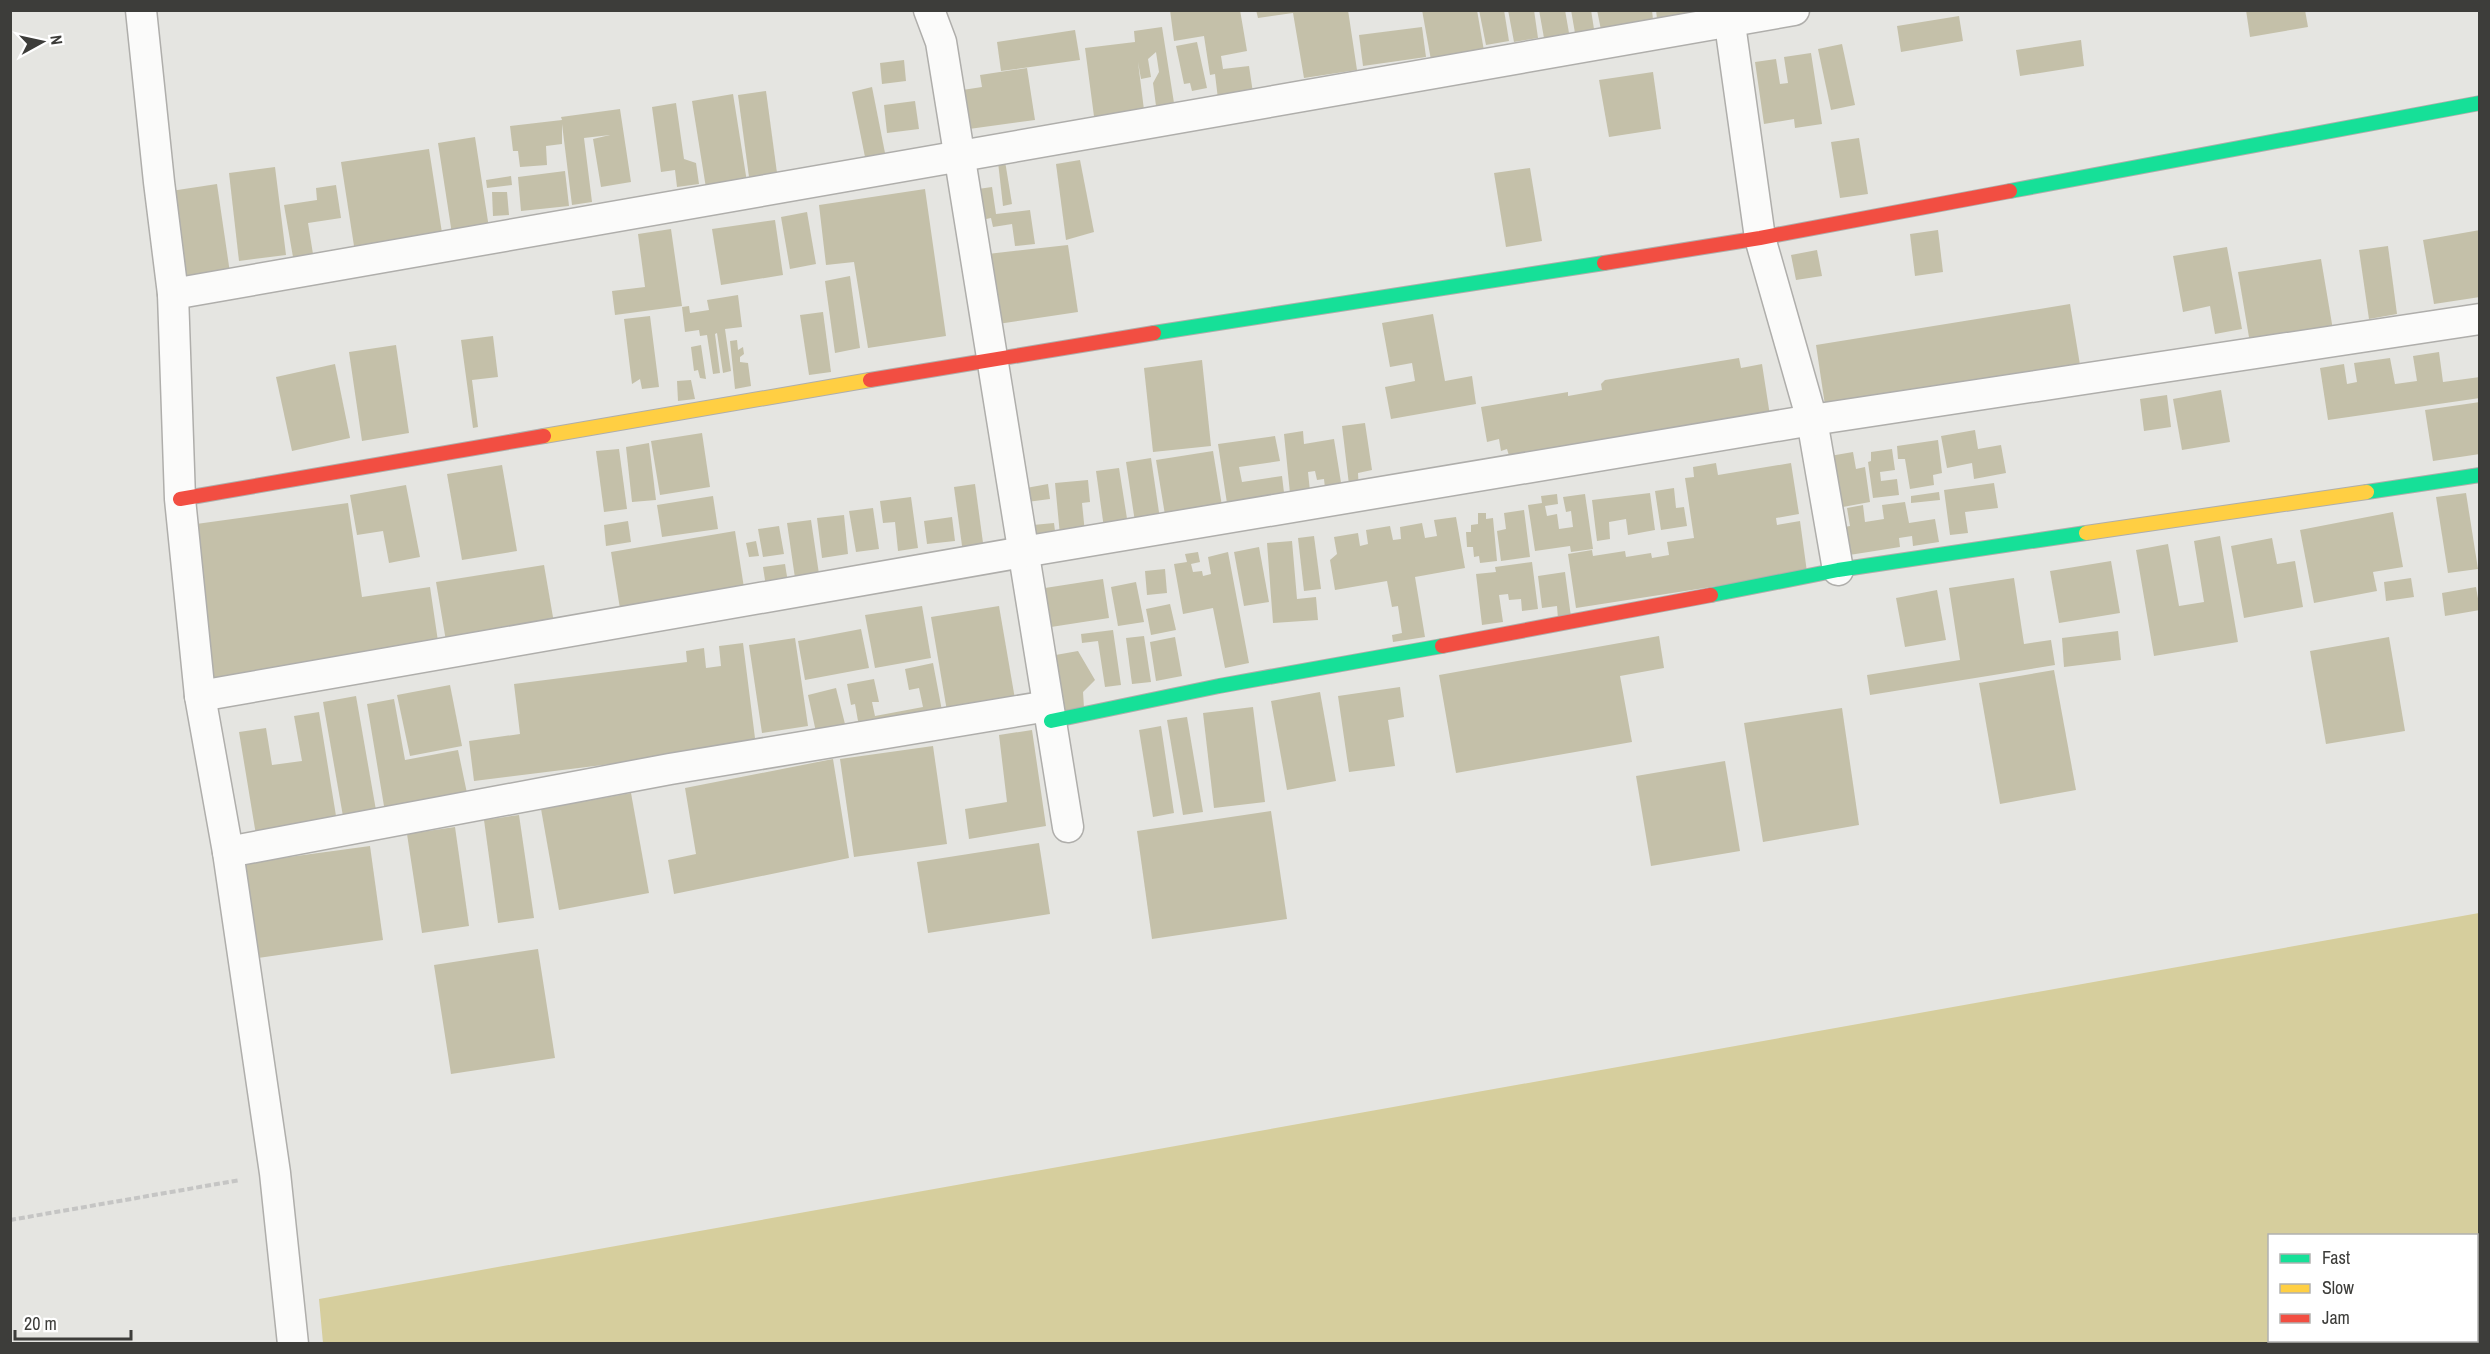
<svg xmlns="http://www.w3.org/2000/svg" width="2490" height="1354" font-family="'Archivo Narrow',sans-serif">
<rect width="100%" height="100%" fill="#e5e5e1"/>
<path fill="#d6ce9d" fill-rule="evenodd" d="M2479 913V1343H323L319 1299ZM2270 1236H2476V1340H2270Z"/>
<g fill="#c4c0a9">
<path d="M1170 10H1240L1247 51 1221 56 1223 69 1249 66 1253 93 1218 99 1215 74 1210 75 1204 36 1174 41Z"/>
<path d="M1256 10H1348L1357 70 1304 78 1293 13 1258 18Z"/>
<path d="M1422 10H1477L1484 51 1431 60Z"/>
<path d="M1479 10H1504L1509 41 1486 45Z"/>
<path d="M1508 10H1534L1538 38 1514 42Z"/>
<path d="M1539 10H1565L1569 33 1544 38Z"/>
<path d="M1571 10H1591L1594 29 1575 33Z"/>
<path d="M1597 10H1652L1653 20 1601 30Z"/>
<path d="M1656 10H1698V12L1657 19Z"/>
<path d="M2246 10H2305L2308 27 2250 37Z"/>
<path d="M1959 16 1963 41 1901 52 1897 26Z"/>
<path d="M1162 27 1174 103 1156 106 1153 83 1159 72 1156 52 1148 59 1151 77 1141 79 1138 62 1145 118 1095 124 1085 48 1135 42 1134 31Z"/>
<path d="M1422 27 1426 57 1363 66 1359 35Z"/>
<path d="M1075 30 1080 60 1001 71 997 42Z"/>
<path d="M2081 40 2084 66 2020 76 2016 50Z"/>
<path d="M1197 42 1207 88 1192 91 1190 83 1184 84 1176 46Z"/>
<path d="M1842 44 1855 105 1831 110 1818 49Z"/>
<path d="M1811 53 1822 124 1795 128 1794 119 1764 124 1755 62 1776 59 1780 84 1788 83 1784 57Z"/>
<path d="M904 60 906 81 882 84 880 63Z"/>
<path d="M1027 68 1035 120 969 129 956 91 982 87 980 75Z"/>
<path d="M1653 72 1661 129 1609 137 1599 80Z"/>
<path d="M872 87 885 153 865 157 852 92Z"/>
<path d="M766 91 777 173 749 177 738 95Z"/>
<path d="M733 94 747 182 706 188 692 101Z"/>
<path d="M915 101 919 129 887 133 884 105Z"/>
<path d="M676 103 684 159 696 163 699 184 677 187 675 170 661 172 652 107Z"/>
<path d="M620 109 631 182 601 187 593 139 610 135 584 138 592 202 572 205 562 124V144L546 146 547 165 520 167 518 151H513L510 126 562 120 561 117Z"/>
<path d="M475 137 489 228 452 234 438 143Z"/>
<path d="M1859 138 1868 194 1840 198 1831 142Z"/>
<path d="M429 149 442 233 354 246 341 162Z"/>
<path d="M1080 160 1094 232 1066 240 1056 164Z"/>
<path d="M1005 161 1012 204 1003 206 998 162Z"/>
<path d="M275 167 286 255 239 261 229 173Z"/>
<path d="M1530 168 1542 241 1506 247 1494 173Z"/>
<path d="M565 171 569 206 521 211 518 177Z"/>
<path d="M511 176 512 185 487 188 486 180Z"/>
<path d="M217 184 230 273 185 280 171 191Z"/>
<path d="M336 185 341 218 308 223 313 254 293 257 284 205 317 200 316 188Z"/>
<path d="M992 187 996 214 1030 210 1035 244 1015 246 1012 224 993 227 991 218 976 221 971 190Z"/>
<path d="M925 189 946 336 868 348 854 262 826 265 819 205Z"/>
<path d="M492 192H507L509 215 493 216Z"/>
<path d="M807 212 816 264 790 269 781 217Z"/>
<path d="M775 220 783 275 721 285 712 229Z"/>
<path d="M671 229 682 306 615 315 612 291 645 287 638 234Z"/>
<path d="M1938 230 1943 272 1915 276 1910 234Z"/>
<path d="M2480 230V297L2434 304 2423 240Z"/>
<path d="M1068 245 1078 312 991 325 979 255Z"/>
<path d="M2388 246 2397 314 2369 319 2359 250Z"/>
<path d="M2227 247 2242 329 2215 334 2210 306 2183 312 2173 256Z"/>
<path d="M1817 250 1822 276 1796 280 1791 255Z"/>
<path d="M2321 259 2333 330 2250 343 2238 272Z"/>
<path d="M850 276 860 348 835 353 825 281Z"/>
<path d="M738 295 742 327 725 329 731 371 723 373 717 333 715 334 720 373 713 374 707 335 700 336 699 330 685 332 682 307 689 306 690 313 709 310 707 300Z"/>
<path d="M2070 304 2081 371 1826 412 1816 345Z"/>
<path d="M823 312 831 372 809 375 800 315Z"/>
<path d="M1433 314 1445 381 1472 376 1476 404 1391 419 1385 387 1415 381 1412 363 1390 367 1382 323Z"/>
<path d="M650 316 659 387 642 389 640 379 632 384 624 319Z"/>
<path d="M493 336 498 377 472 380 478 427 473 428 461 340Z"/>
<path d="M737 340 738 350 743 347 744 354 740 357V362L748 363 751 386 735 389 730 341Z"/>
<path d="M396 345 409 433 362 441 349 352Z"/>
<path d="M701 345 706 379 700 378 698 370 694 371 691 347Z"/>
<path d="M2439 352 2443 382 2480 377V398L2328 420 2320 368 2344 364 2347 384 2357 382 2354 363 2390 358 2395 384 2417 381 2413 356Z"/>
<path d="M1739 358 1741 368 1762 364 1771 422 1510 459 1507 449 1501 451 1499 439 1487 442 1481 407 1568 392V396L1602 390 1601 384 1605 380Z"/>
<path d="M1202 360 1211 446 1153 452 1144 368Z"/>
<path d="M335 364 350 438 292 451 276 377Z"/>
<path d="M691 380 695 399 678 401 677 381Z"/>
<path d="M2221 390 2230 442 2182 450 2173 399Z"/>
<path d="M2167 395 2171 427 2144 431 2140 399Z"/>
<path d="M2480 402V454L2433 461 2425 410Z"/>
<path d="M1365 423 1372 470 1358 473 1359 492 1350 493 1342 426Z"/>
<path d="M1975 430 1978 449 2001 445 2006 473 1974 479 1972 463 1947 468 1941 436Z"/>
<path d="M1303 431 1304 444 1334 439 1343 495 1326 497 1324 479 1317 480 1315 471 1308 472 1311 501 1291 503 1284 434Z"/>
<path d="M702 433 710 487 660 495 651 441Z"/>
<path d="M1275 436 1280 461 1239 467 1242 482 1282 476 1285 501 1228 510 1218 444Z"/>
<path d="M1938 440 1942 473 1933 475 1934 485 1910 489 1905 459H1898L1897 446Z"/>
<path d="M649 443 656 500 632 502 626 447Z"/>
<path d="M619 449 627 509 604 512 596 451Z"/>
<path d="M1892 449 1895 470 1880 472 1881 481 1897 479 1899 495 1873 498 1868 462 1871 461V452Z"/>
<path d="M1213 451 1223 512 1166 521 1156 460Z"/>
<path d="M1853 452 1856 469 1865 467 1870 502 1832 509 1824 457Z"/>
<path d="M1151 458 1160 519 1135 522 1126 462Z"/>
<path d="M1716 463 1718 475 1791 463 1799 514 1776 518 1777 525 1800 521 1807 572 1576 608 1568 554 1592 550 1593 556 1625 551 1626 557 1651 553 1652 558 1669 555 1667 542 1694 538 1685 478 1694 477 1693 467Z"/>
<path d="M502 465 517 551 462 560 447 474Z"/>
<path d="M1119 468 1128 525 1104 528 1096 471Z"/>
<path d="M1088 480 1090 502 1082 503 1085 533 1060 535 1055 483Z"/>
<path d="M1994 483 1998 508 1965 512 1968 533 1950 535 1944 490Z"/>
<path d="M975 484 984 550 963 553 954 487Z"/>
<path d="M1048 484 1050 499 1027 502 1026 488Z"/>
<path d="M406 485 420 557 389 563 383 531 357 535 350 495Z"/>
<path d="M1674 488 1676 508 1684 507 1687 526 1661 530 1655 491Z"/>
<path d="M1939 492 1940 500 1911 503V496Z"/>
<path d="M1650 493 1655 530 1628 535 1626 519 1609 522 1610 539 1597 541 1592 500Z"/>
<path d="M2466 493 2478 569 2448 573 2436 497Z"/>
<path d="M1557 494 1558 504 1545 506 1547 516 1557 514 1559 529 1573 527 1571 511 1566 512 1563 497 1585 494 1593 549 1571 552 1570 546 1535 551 1528 505 1542 503 1541 496Z"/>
<path d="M713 496 718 529 662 537 657 505Z"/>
<path d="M911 497 918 548 898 551 895 522 883 523 880 501Z"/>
<path d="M1905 502 1909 523 1935 519 1939 542 1913 546 1912 536 1899 538 1900 547 1843 556 1839 528 1850 526 1847 508 1863 505 1865 522 1884 519 1882 505Z"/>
<path d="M348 503 362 597 430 587 439 648 211 681 189 525Z"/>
<path d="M873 508 879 549 856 552 849 511Z"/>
<path d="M1524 510 1530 557 1501 561 1497 531 1506 529 1504 513Z"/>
<path d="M2393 512 2403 567 2373 572 2377 591 2314 603 2300 530Z"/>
<path d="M1478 513H1486V519L1493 518 1497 561 1480 563 1479 556 1474 557 1473 547H1467L1466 532H1471V525L1478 524Z"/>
<path d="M844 515 848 554 822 558 817 518Z"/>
<path d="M952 517 955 541 927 544 924 521Z"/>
<path d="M1456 517 1465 568 1415 577 1425 637 1393 642 1392 635 1402 633 1398 606 1392 607 1387 581 1335 590 1330 560 1337 554 1334 537 1358 533 1360 546 1368 544 1366 530 1390 526 1393 540 1401 539 1400 527 1422 523 1425 538 1437 536 1434 520Z"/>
<path d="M811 520 819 574 795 578 787 523Z"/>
<path d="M628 521 631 542 606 546 604 525Z"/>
<path d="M1054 523 1056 539 1034 541 1033 525Z"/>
<path d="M779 526 784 554 763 557 758 529Z"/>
<path d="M735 531 745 594 621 615 611 552Z"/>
<path d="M1314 536 1321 589 1304 591 1298 538Z"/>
<path d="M2220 536 2238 642 2154 656 2136 550 2168 544 2179 606 2204 602 2194 541Z"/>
<path d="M2272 538 2277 564 2295 561 2303 607 2244 618 2231 546Z"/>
<path d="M756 541 759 556 749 557 746 543Z"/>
<path d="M1292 541 1297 599 1316 597 1318 620 1273 623 1267 543Z"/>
<path d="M1259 547 1269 602 1244 606 1234 552Z"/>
<path d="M1198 552 1200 562 1191 564 1193 572 1202 571 1203 576 1211 574 1208 557 1228 552 1249 663 1225 668 1213 608 1183 614 1174 564 1187 562 1185 554Z"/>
<path d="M2111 561 2120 613 2059 623 2050 571Z"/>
<path d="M1532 562 1538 609 1522 611 1521 599 1509 600 1508 594 1499 595 1503 622 1482 625 1476 574 1496 572 1495 567Z"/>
<path d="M785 564 789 589 767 593 763 567Z"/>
<path d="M544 565 554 623 446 641 436 582Z"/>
<path d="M1165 569 1167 593 1147 595 1145 571Z"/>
<path d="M1565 572 1571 617 1558 619 1557 606 1542 608 1538 576Z"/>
<path d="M2014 578 2024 644 2051 640 2055 665 1870 695 1867 675 1960 660 1949 588Z"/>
<path d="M2411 578 2414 597 2386 601 2384 582Z"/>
<path d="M1103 579 1109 618 1051 627 1045 588Z"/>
<path d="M1136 582 1144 622 1118 626 1111 587Z"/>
<path d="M2476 587 2480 610 2445 616 2442 593Z"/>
<path d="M1937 590 1946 640 1905 647 1896 598Z"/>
<path d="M1170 604 1176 630 1151 635 1146 609Z"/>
<path d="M922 606 931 658 875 668 865 615Z"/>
<path d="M999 606 1016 705 948 717 931 617Z"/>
<path d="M861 629 869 668 805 680 798 641Z"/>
<path d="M1113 630 1121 685 1105 687 1098 641 1082 643 1081 634Z"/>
<path d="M2118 631 2121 660 2064 667 2062 638Z"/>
<path d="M1144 636 1151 682 1132 684 1126 638Z"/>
<path d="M1659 636 1664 668 1620 676 1632 742 1456 773 1439 675Z"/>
<path d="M1175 637 1182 676 1156 681 1150 642Z"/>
<path d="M2389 637 2405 731 2326 744 2310 651Z"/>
<path d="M795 638 808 726 762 733 749 645Z"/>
<path d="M743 643 756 746 474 781 469 741 520 734 514 684 687 662 686 651 704 648 706 668 721 666 719 646Z"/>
<path d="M1078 651 1095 680 1083 692 1084 708 1059 711 1050 656Z"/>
<path d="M933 663 943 716 852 734 850 723 858 721 855 704 851 705 847 684 874 679 879 702H872L875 716 923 707 919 688 909 690 905 669Z"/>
<path d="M2054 670 2076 790 2000 804 1979 683Z"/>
<path d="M450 685 462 746 410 756 397 695Z"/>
<path d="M1400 687 1404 717 1388 720 1395 766 1349 772 1338 696Z"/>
<path d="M836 688 845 724 816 732 808 695Z"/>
<path d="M1320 692 1336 781 1287 790 1271 701Z"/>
<path d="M356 696 377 816 344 822 323 702Z"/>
<path d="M394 699 405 760 458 750 468 798 385 812 367 704Z"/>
<path d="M1253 707 1265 802 1214 808 1203 713Z"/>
<path d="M1842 708 1859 825 1763 842 1744 723Z"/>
<path d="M319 712 338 828 257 841 239 732 266 728 272 765 302 761 294 716Z"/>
<path d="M1187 717 1203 812 1183 815 1167 720Z"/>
<path d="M1161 726 1174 813 1153 817 1139 730Z"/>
<path d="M1032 730 1046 826 969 839 965 809 1007 802 999 735Z"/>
<path d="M933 746 947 844 854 857 840 759Z"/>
<path d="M833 759 849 858 674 894 668 860 696 854 685 788Z"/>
<path d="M1725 761 1740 851 1651 866 1636 776Z"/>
<path d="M631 793 649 893 559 910 541 809Z"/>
<path d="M1271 811 1287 919 1152 939 1137 831Z"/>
<path d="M519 815 534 918 498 923 484 820Z"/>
<path d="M455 827 469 926 422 933 407 834Z"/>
<path d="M1039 843 1050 914 928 933 917 862Z"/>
<path d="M370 846 383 940 258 958 245 863Z"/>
<path d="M538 949 555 1058 451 1074 434 965Z"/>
</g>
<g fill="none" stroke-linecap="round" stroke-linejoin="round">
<defs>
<g id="street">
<path d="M141 10 159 182 173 294 180 499 200 696 228 852 275 1173 293 1344"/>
<path d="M929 10 941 42 1068 827"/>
<path d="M1728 10 1760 238 1812 420 1838 570"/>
<path d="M173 294 1794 10"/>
<path d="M200 696 1023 552 1812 420 2480 319"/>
<path d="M228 852 670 769 1048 706"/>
</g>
<g id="fast">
<path d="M2010 191 2480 103"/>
<path d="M1154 333 1604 263"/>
<path d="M2367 492 2480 475"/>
<path d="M1711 595 1838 570 2086 533"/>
<path d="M1051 721 1219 686 1442 646"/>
</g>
<g id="slow">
<path d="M544 436 870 380"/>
<path d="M2086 533 2367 492"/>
</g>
<g id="jam">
<path d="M1604 263 1760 238 2010 191"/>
<path d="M870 380 1154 333"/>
<path d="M180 499 544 436"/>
<path d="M1442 646 1711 595"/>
</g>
</defs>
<use href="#street" stroke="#afaeab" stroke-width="33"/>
<use href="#fast" stroke="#afaeab" stroke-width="16"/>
<use href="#slow" stroke="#afaeab" stroke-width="16"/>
<use href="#jam" stroke="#afaeab" stroke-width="16"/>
<path stroke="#c5c5c4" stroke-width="4" stroke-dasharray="6 3" stroke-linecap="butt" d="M10 1220 240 1180"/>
<use href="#street" stroke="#fbfbfa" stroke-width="30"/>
<use href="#fast" stroke="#16e098" stroke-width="14"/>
<use href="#slow" stroke="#ffcf43" stroke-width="14"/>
<use href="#jam" stroke="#f24e42" stroke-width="14"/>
</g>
<rect width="2490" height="1354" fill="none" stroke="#3d3d3a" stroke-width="24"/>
<rect x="2268" y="1234" width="210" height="108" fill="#ffffff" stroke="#b1b1b0" stroke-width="1.5"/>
<rect x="2280" y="1254" width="30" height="9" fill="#16e098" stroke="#b1b1b0" stroke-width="1.5"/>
<text x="2322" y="1264" font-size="18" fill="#3d3d3a">Fast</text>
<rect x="2280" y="1284" width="30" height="9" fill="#ffcf43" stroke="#b1b1b0" stroke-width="1.5"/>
<text x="2322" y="1294" font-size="18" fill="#3d3d3a">Slow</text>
<rect x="2280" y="1314" width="30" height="9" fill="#f24e42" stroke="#b1b1b0" stroke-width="1.5"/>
<text x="2322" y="1324" font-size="18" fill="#3d3d3a">Jam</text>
<g transform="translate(42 42) rotate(82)" stroke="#ffffff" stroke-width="4.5" paint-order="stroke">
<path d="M0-4.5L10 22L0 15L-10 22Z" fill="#3d3d3a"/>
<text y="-9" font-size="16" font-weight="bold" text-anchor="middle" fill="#3d3d3a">N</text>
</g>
<path d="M15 1330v9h116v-9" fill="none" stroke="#3d3d3a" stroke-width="3"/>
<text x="24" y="1330" font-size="18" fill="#3d3d3a" stroke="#ffffff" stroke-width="4.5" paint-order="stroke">20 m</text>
</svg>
